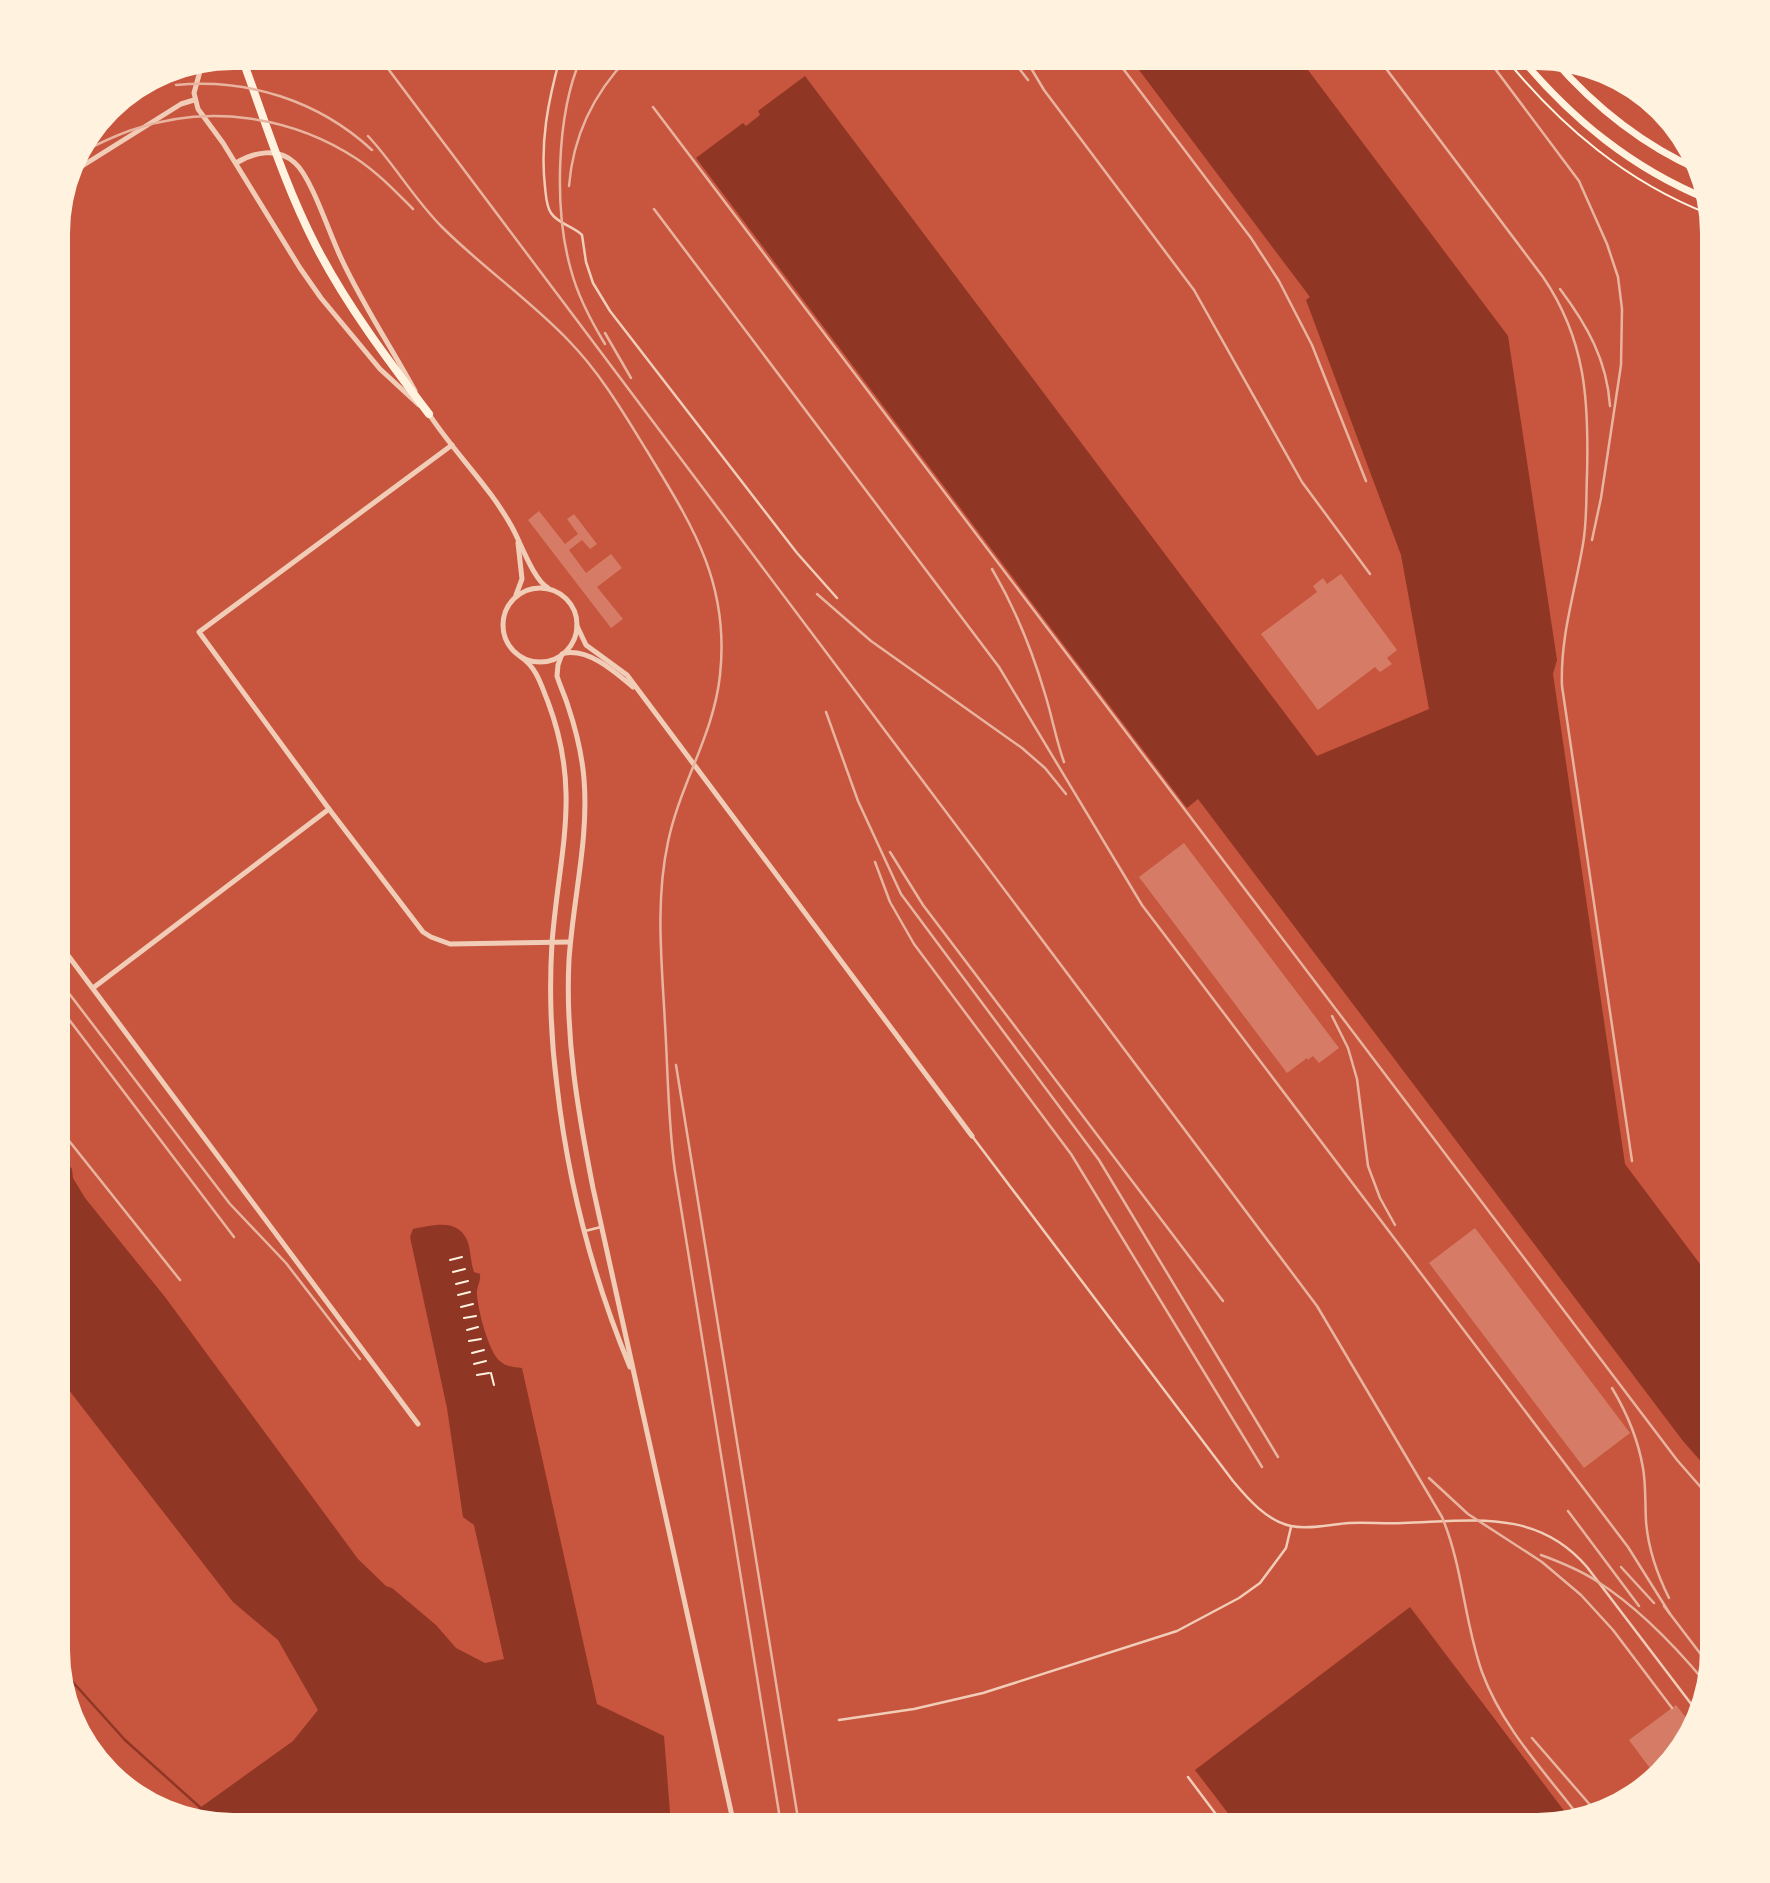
<svg xmlns="http://www.w3.org/2000/svg" width="1770" height="1883" font-family="'Fira Sans Condensed',sans-serif">
<rect width="100%" height="100%" fill="#c8553d"/>
<g fill="#8f3625">
<path d="M1130 58H1299L1508 336 1557 660 1553 674 1625 1164 1712 1280V1474L1683 1441 1198 799 1187 808 696 158 743 123 746 126 760 115 758 111 805 76 1317 756 1429 709 1401 555 1306 300 1310 297Z"/>
<path d="M58 1152 72 1169 73 1178 85 1198 165 1297 358 1559 386 1586 392 1588 436 1625 456 1648 485 1663 504 1659 474 1525 463 1517 447 1408 410 1237 413 1229C431 1226 455 1218 466 1238 471 1247 470 1261 474 1272L480 1274C481 1282 476 1287 477 1295 478 1310 489 1354 501 1362 507 1367 515 1367 522 1368L597 1704 664 1736 671 1825H233L190 1815 293 1741 318 1710 278 1640 233 1602 58 1376Z"/>
<path d="M1410 1607 1571 1820 1537 1825H1237L1195 1770Z"/>
</g>
<g fill="none" stroke-linecap="round" stroke-linejoin="round">
<path stroke="#8f3625" stroke-width="2.5" d="M61 1669 125 1740 203 1810"/>
</g>
<g fill="#d67c66">
<path d="M539 511 565 544 578 534 567 519 574 514 597 544 590 549 582 540 569 550 586 573 611 554 622 568 597 587 623 619 611 628 528 520Z"/>
<path d="M1341 574 1397 650 1387 658 1392 664 1380 672 1375 667 1318 710 1261 634 1317 592 1313 586 1323 578 1327 584Z"/>
<path d="M1184 843 1339 1048 1319 1063 1313 1056 1308 1060 1307 1058 1287 1073 1139 877Z"/>
<path d="M1475 1228 1630 1433 1584 1468 1429 1263Z"/>
<path d="M1676 1705 1694 1728 1655 1775 1629 1740Z"/>
</g>
<g fill="none" stroke-linecap="round" stroke-linejoin="round">
<g stroke="#fff3e0" stroke-width="2">
<path d="M1505 58C1561 126 1626 182 1709 214"/>
<path d="M450 1260 462 1257"/>
<path d="M453 1272 465 1269"/>
<path d="M456 1284 468 1281"/>
<path d="M458 1295 470 1292"/>
<path d="M461 1307 473 1304"/>
<path d="M464 1318 476 1316"/>
<path d="M467 1330 478 1327"/>
<path d="M469 1341 481 1339"/>
<path d="M472 1353 484 1350"/>
<path d="M474 1364 486 1361"/>
<path d="M491 1373 494 1385"/>
<path d="M477 1375 489 1373"/>
</g>
<g stroke="#f1ccb7" stroke-width="2.5">
<path d="M560 58C548 101 540 142 545 187 546 195 546 206 551 213 558 224 573 226 582 235L586 262 593 283 610 311 797 553 837 598"/>
<path d="M972 1136 1233 1481C1248 1499 1267 1521 1291 1526 1308 1530 1332 1524 1349 1523 1367 1522 1385 1524 1403 1523 1471 1521 1537 1508 1587 1567L1698 1713"/>
<path d="M585 1231 601 1227"/>
<path d="M839 1720 914 1709 983 1693 1177 1631 1239 1598 1260 1583 1286 1548 1291 1527"/>
<path d="M1188 1777 1224 1825"/>
</g>
<g stroke="#f1ccb7" stroke-width="5">
<path d="M202 64 194 93 198 109 223 143 300 268 321 298 380 369 419 405"/>
<path d="M236 163C254 152 278 147 295 163 312 178 330 236 342 260 363 305 391 347 415 391"/>
<path d="M71 173 181 104 194 100"/>
<path d="M427 411C453 452 490 486 513 529 522 546 534 580 548 588"/>
<path d="M452 445 199 632 329 809 423 932 431 937 450 944 570 942"/>
<circle cx="540" cy="625" r="37"/>
<path d="M516 595 522 579 518 543"/>
<path d="M577 626 586 645 627 675 972 1136"/>
<path d="M565 653C590 649 615 672 633 687"/>
<path d="M562 654 558 665 557 676C560 686 565 696 568 706 576 730 582 754 584 779 589 839 573 899 569 960 565 1037 578 1112 593 1188L734 1825"/>
<path d="M521 657C537 668 541 685 548 702 582 792 559 852 552 943 549 990 551 1039 557 1086 568 1182 593 1278 630 1367"/>
<path d="M58 942 418 1424"/>
<path d="M93 988 329 809"/>
</g>
<g stroke="#fff3e0" stroke-width="7">
<path d="M1521 58C1573 120 1632 168 1707 199"/>
<path d="M1554 60C1594 106 1643 145 1699 170"/>
</g>
<path stroke="#fff3e0" stroke-width="8" d="M242 58C265 121 285 186 316 246 347 306 388 360 429 414"/>
<g stroke="#e9b49f" stroke-width="2.5">
<path d="M380 58 1317 1306 1442 1517C1463 1567 1464 1621 1482 1672 1502 1727 1545 1772 1580 1818"/>
<path d="M581 58C556 115 554 211 571 270 578 297 591 321 605 344"/>
<path d="M1011 58 1028 80"/>
<path d="M1025 58 1044 90 1194 290 1302 482 1370 574"/>
<path d="M1115 58 1251 238 1279 281 1312 345 1366 481"/>
<path d="M1378 58 1543 277C1586 340 1589 401 1587 475 1586 498 1587 522 1583 544 1575 592 1560 637 1562 686L1632 1161"/>
<path d="M1487 58 1579 181 1607 244 1618 277 1622 309 1621 365 1601 498 1592 540"/>
<path d="M176 85C248 78 319 101 372 150"/>
<path d="M653 107 1677 1460 1712 1500"/>
<path d="M368 136C395 165 414 199 442 227 482 267 530 300 569 341 601 374 623 412 647 451 692 525 730 583 720 675 714 734 680 784 668 842 655 902 662 964 665 1024 668 1073 668 1122 675 1171L781 1825"/>
<path d="M76 155C96 145 115 135 135 129 209 104 292 116 357 159 378 173 395 191 413 209"/>
<path d="M569 186C573 137 594 93 628 58"/>
<path d="M654 209 999 667 1142 905 1628 1547 1670 1614"/>
<path d="M1560 289C1587 325 1607 360 1610 406"/>
<path d="M605 333 631 378"/>
<path d="M992 569C1015 608 1032 650 1045 694 1052 716 1056 740 1064 762"/>
<path d="M817 594 871 641 1022 748 1045 768 1066 794"/>
<path d="M826 712 858 801 901 894 1099 1160 1278 1457"/>
<path d="M890 852 923 905 1223 1301"/>
<path d="M875 862 890 902 914 944 1071 1154 1262 1467"/>
<path d="M58 979 230 1204 286 1263 360 1359"/>
<path d="M58 1005 234 1237"/>
<path d="M1332 1016 1348 1048 1357 1079 1368 1166 1380 1198 1395 1225"/>
<path d="M676 1065 799 1825"/>
<path d="M58 1127 180 1280"/>
<path d="M1612 1388C1627 1413 1638 1439 1643 1468 1646 1485 1645 1503 1646 1521 1648 1548 1657 1574 1669 1598"/>
<path d="M1429 1478 1468 1514 1542 1562 1581 1595 1613 1630 1672 1708"/>
<path d="M1568 1511 1639 1606"/>
<path d="M1541 1555C1560 1562 1578 1569 1595 1580 1635 1605 1675 1646 1705 1682"/>
<path d="M1621 1567 1654 1603"/>
<path d="M1664 1606 1709 1665"/>
<path d="M1532 1738 1598 1814"/>
</g>
</g>
<path d="M0 0H1770V1883H0ZM233 70H1537A163 163 0 0 1 1700 233V1650A163 163 0 0 1 1537 1813H233A163 163 0 0 1 70 1650V233A163 163 0 0 1 233 70Z" fill="#fff3e0" fill-rule="evenodd"/>
</svg>
